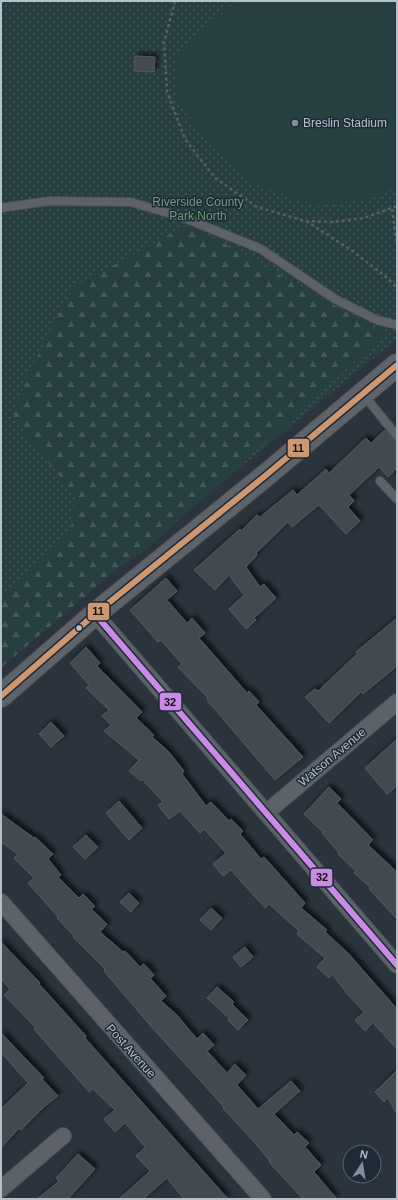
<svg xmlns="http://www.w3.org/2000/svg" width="398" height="1200" font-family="Helvetica,sans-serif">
<defs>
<pattern id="green-dots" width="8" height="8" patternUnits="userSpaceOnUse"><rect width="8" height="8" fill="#283f41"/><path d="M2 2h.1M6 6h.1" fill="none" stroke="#45595b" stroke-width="1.8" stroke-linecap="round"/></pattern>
<pattern id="forest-firs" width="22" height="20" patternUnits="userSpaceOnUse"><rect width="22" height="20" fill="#283f41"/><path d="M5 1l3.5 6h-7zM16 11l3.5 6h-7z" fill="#45595b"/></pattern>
<filter id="shadow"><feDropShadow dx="3.5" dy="-3.5" stdDeviation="2" flood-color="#0009"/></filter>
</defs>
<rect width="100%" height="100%" fill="#2b333c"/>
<path fill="url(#green-dots)" d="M1 1H397V339L118 568 1 668Z"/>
<path fill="url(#forest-firs)" d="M189 224 386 334 142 553 118 568 1 668V596L71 529 75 495 13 419 24 382 73 287Z"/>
<path fill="#283f41" d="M236 1H397V186L370 199 317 206 256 185 210 145 176 100 178 53Z"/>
<g fill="#424950" stroke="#535a62" filter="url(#shadow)">
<path d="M135 56 155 57 154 72 134 71Z"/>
<path d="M385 430 397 443V468L388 477 379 467 349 495 354 501 348 507 360 521 346 534 319 505 292 527 288 522 256 553 257 555 246 567 260 587 264 584 276 598 254 618 256 620 246 629 229 609 244 595 229 575 215 590 194 570 240 529 241 531 257 515 260 517 293 490 297 495 326 469 329 473 366 438 371 443Z"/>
<path d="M166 578 177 591 167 600 187 623 192 618 205 633 199 638 247 693 249 691 259 702 256 705 303 757 275 780 207 700 208 698 178 667 182 664 161 640 158 642 130 610Z"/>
<path d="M397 618V666L363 694 361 692 329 723 305 697 315 689 318 691 357 654 356 652Z"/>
<path d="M86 647 100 663 97 666 142 712 136 718 154 735 152 737 168 751 184 771 182 774 206 806 211 802 229 821 231 819 243 831 240 834 261 859 264 857 305 903 301 908 327 930 325 932 348 953 397 1009V1049L373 1023 365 1031 355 1020 364 1012 349 996 332 974 329 978 317 967 325 958 297 934 299 931 269 904 265 908 231 870 223 876 213 864 226 853 204 829 200 833 180 811 169 819 158 805 163 802 142 779 141 781 129 771 139 760 104 731 111 725 102 716 109 710 86 688 89 685 70 663Z"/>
<path d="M51 722 64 736 51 747 39 734Z"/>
<path d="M397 739V786L387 794 365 768Z"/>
<path d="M329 787 341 799 337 803 373 840 368 845 397 872V919L369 889 371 888 354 873 356 871 338 854 339 853 322 833 323 832 304 814Z"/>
<path d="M119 801 142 828 129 840 106 813Z"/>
<path d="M1 814 34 838 35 837 53 854 48 859 61 875 58 877 79 898 83 894 95 906 91 909 107 924 100 932 123 952 125 951 140 967 144 964 154 975 150 978 166 996 161 1001 176 1014 197 1039 203 1033 214 1045 207 1051 227 1073 235 1064 246 1075 237 1085 258 1109 291 1081 300 1091 274 1114 294 1135 297 1132 309 1143 305 1147 321 1165 314 1172 337 1199H303L269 1162 270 1161 254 1142 223 1108 224 1107 149 1024 104 971 105 969 73 937 74 936 57 918 58 917 28 883 34 878 14 858 18 854 1 842Z"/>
<path d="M86 835 98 847 85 859 73 847Z"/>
<path d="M129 893 139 903 131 912 120 902Z"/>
<path d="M211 908 222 918 211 930 200 920Z"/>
<path d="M1 942 40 983 39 984 86 1036 85 1038 228 1199H184L167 1178 143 1199H119L150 1171 136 1156 145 1147 125 1123 115 1132 104 1119 115 1110 93 1089 89 1092 34 1029 36 1028 4 995 10 989 1 979Z"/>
<path d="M245 947 253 957 241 967 233 957Z"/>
<path d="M217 987 234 1002 232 1004 248 1020 238 1030 228 1020 229 1018 207 998Z"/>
<path d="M1 1033 44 1078 42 1079 58 1096 46 1105 21 1130 19 1128 1 1148V1109L28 1083 1 1052Z"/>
<path d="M397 1070V1114L388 1098 384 1102 375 1092Z"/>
<path d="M78 1154 95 1169 68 1199H37L59 1181 56 1178Z"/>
</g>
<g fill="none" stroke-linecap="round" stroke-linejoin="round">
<defs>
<g id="lane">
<path d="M1 208 49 201 130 202 182 217 261 249 335 299 377 320 397 325"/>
<path d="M363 394 397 436"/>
<path d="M380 481 397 499"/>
</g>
<g id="street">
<path d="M95 614 397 965"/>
<path d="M267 812 397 702"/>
<path d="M1 902 263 1199"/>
<path d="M1 1189 63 1136"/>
</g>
<path id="primary" d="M1 696 95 614 265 476 397 365"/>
</defs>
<use href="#lane" stroke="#494f56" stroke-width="10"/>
<use href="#street" stroke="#494f56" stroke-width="18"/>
<use href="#primary" stroke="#495057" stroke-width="24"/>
<g stroke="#596065" stroke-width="2.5" stroke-dasharray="3 3" stroke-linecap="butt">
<path d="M175 1 164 42 167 92 185 139 215 178 257 207 305 221 334 222 364 218 397 206"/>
<path d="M392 209 397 243"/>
<path d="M306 221 351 250 385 276 397 288"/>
</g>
<use href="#lane" stroke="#5c6268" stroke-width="8"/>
<use href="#street" stroke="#5c6268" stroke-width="16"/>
<use href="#primary" stroke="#5e636a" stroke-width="22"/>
<defs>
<path id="bus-1" d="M95 614 397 965"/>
<path id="bus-2" d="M1 696 95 614 265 476 397 365"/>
</defs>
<use href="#bus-1" stroke="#1e2a36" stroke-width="9"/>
<use href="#bus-2" stroke="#1e2a36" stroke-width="9"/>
<use href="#bus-1" stroke="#ca8be6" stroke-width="6"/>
<use href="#bus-2" stroke="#cd976f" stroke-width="6"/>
</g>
<circle fill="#858f99" stroke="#1e2a36" stroke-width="1.5" cx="295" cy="123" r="4"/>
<circle fill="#b6c0cb" stroke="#1e2a36" stroke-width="1.5" cx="79" cy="628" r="3.5"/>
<g text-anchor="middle" stroke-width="3" stroke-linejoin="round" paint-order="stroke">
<g font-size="12" fill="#b6c0cb" stroke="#1e2a36" text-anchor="start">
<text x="303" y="127">Breslin Stadium</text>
</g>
<g font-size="12" fill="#6d9d75" stroke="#1e2a36">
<text x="198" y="206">Riverside County<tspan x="198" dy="14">Park North</tspan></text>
</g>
<g font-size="12" fill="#b6c0cb" stroke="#1e2a36">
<text transform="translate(332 757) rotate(-40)" y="4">Watson Avenue</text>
<text transform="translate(131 1051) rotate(48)" y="4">Post Avenue</text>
</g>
</g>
<g stroke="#1e2a36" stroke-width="1.5">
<rect x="287" y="438" width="23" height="20" rx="4" fill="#cd976f"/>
<rect x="87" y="602" width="23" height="19" rx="4" fill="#cd976f"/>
<rect x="159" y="692" width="23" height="19" rx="4" fill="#ca8be6"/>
<rect x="310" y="868" width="23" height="19" rx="4" fill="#ca8be6"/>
</g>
<g font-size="11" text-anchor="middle" font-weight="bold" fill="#111">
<text x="298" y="452">11</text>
<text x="98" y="615">11</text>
<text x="170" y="706">32</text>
<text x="322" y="881">32</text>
</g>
<rect width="398" height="1200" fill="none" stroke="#b6c0cb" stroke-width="4"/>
<g transform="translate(362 1164) rotate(12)"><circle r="19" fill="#1e2a36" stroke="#5b6672"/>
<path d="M0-3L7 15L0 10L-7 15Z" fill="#858f99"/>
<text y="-6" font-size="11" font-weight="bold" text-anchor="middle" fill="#b6c0cb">N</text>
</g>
</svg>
